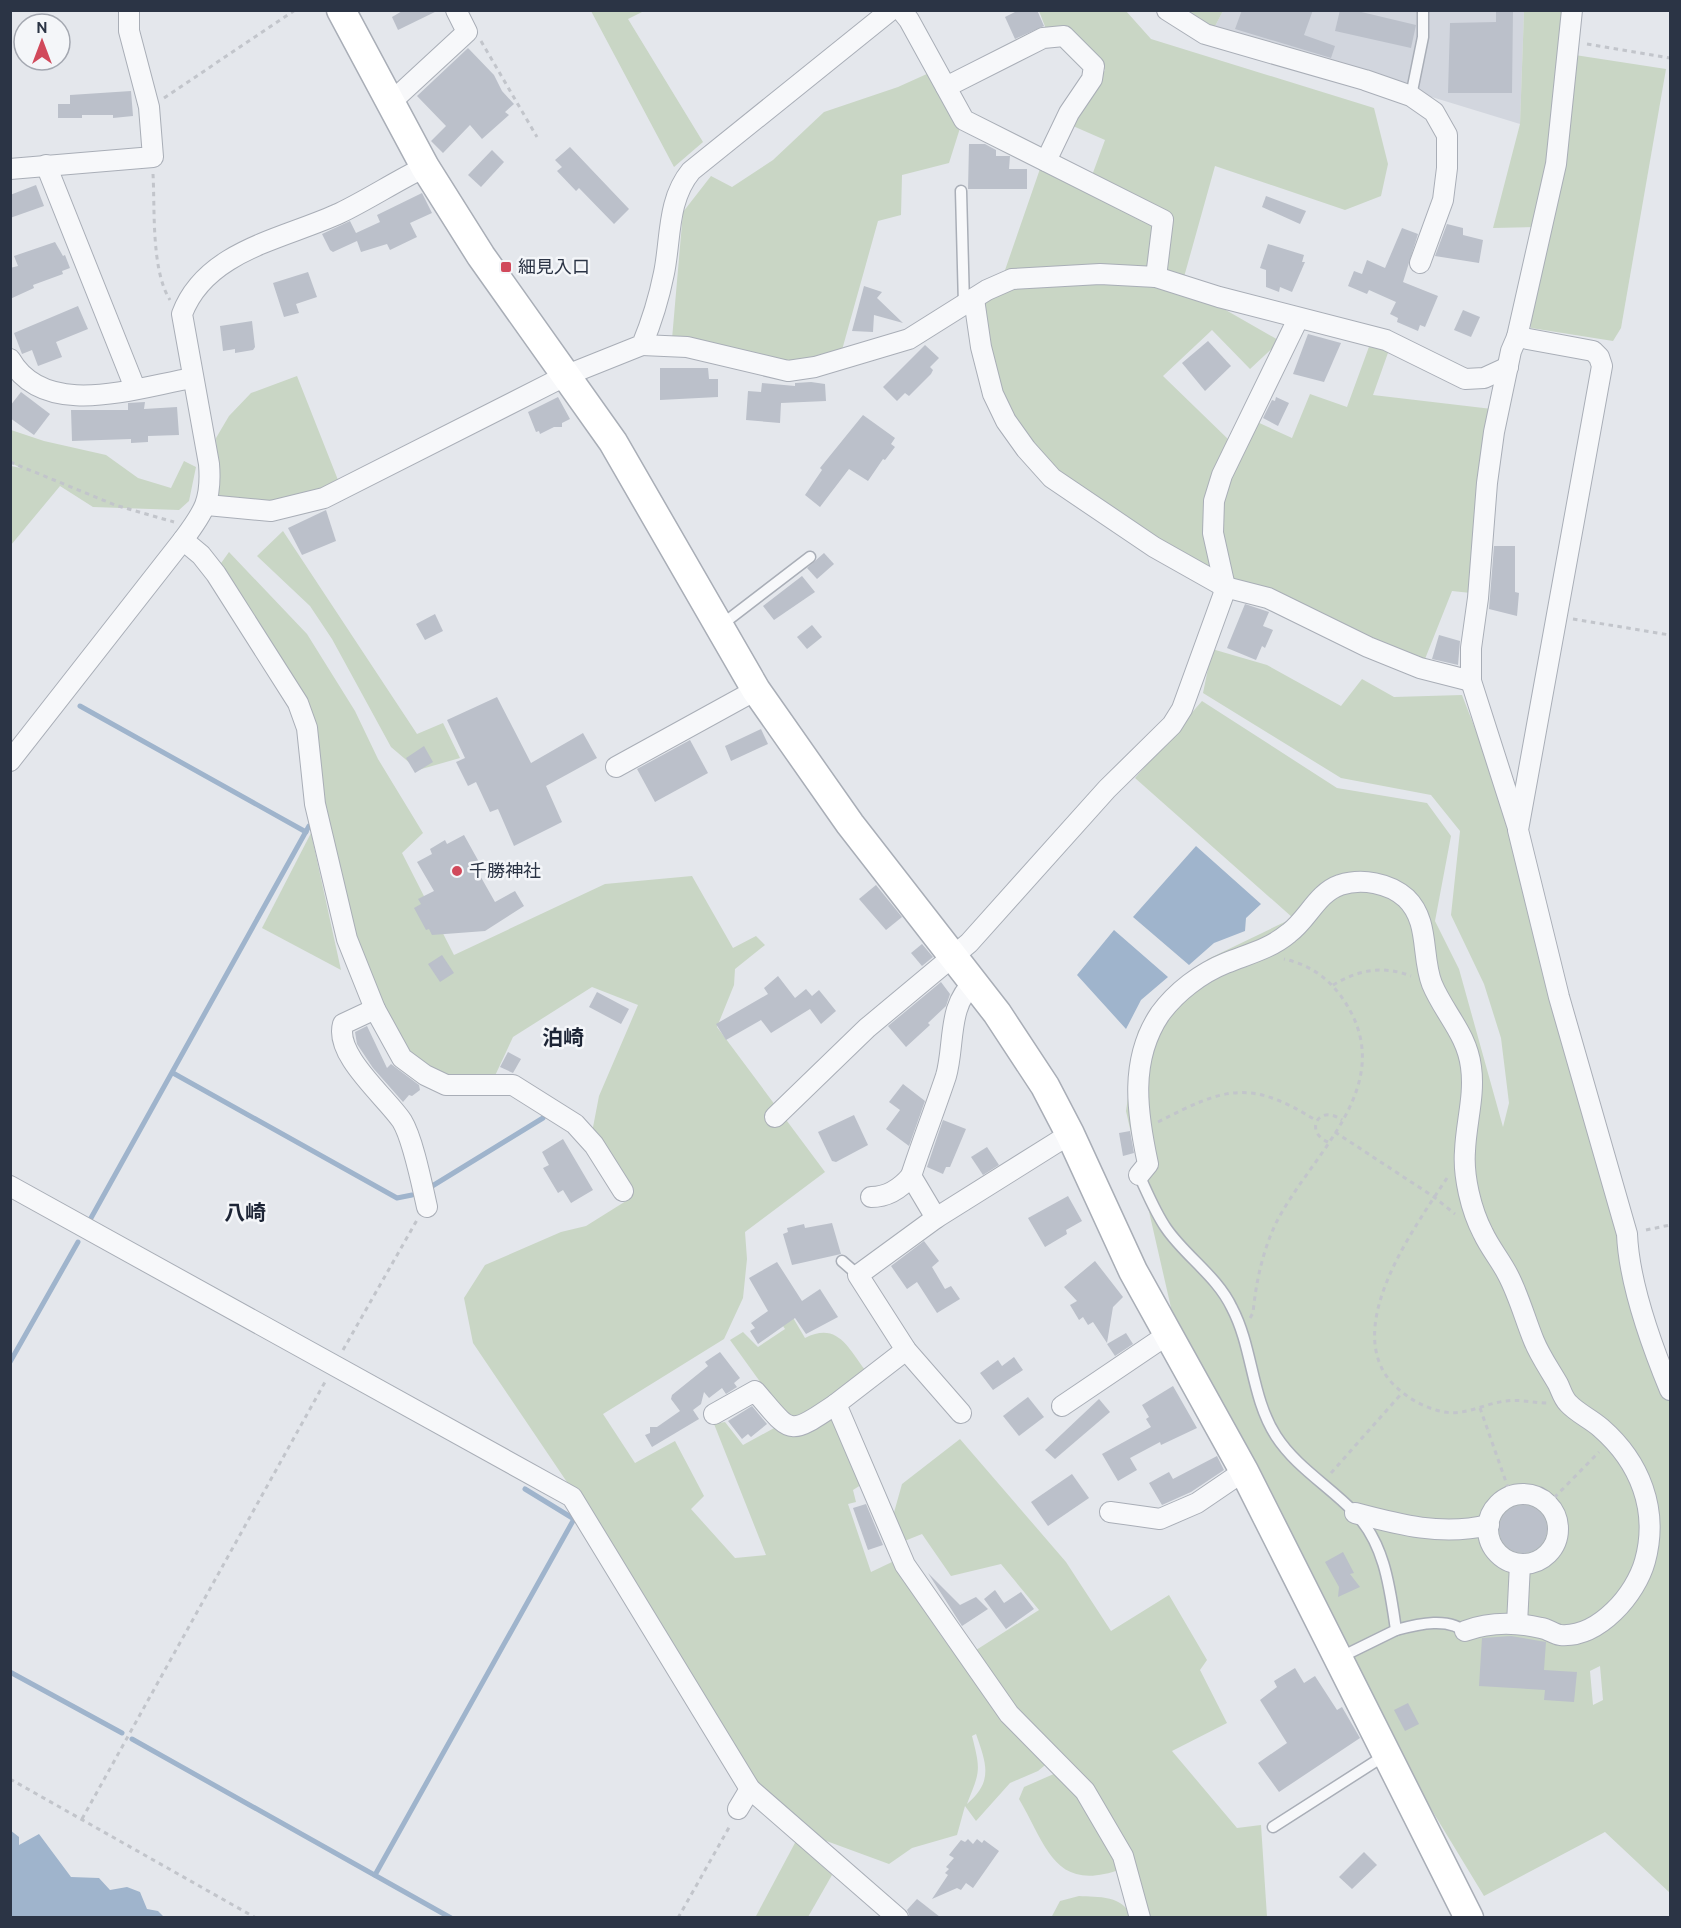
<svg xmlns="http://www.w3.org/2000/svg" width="1681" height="1928" font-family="Cabin,'Noto Sans JP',sans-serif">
<rect width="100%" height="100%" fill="#e4e7ec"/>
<path fill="#d2d6de" d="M1223 11H1524L1520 124 1213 30Z"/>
<g fill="#c9d6c5" fill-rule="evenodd">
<path d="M591 11H644L628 19 703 142 674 167Z"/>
<path d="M1039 11H1126L1151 39 1374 108 1388 164 1381 196 1345 210 1215 166 1184 277 1004 273 1041 166 1087 189 1105 140 1073 126 1105 70 1062 27 1046 29Z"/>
<path d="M1179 11H1223L1213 30Z"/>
<path d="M1524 11H1563L1557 106 1536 227 1493 228 1520 124Z"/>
<path d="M1575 55 1666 69 1621 328 1613 341 1531 328 1528 317Z"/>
<path d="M929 73 961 125 949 163 902 175 901 215 878 221 842 350 804 362 777 365 672 339 683 212 711 176 732 187 773 160 824 112 898 87Z"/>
<path d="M1021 282 1163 283 1210 301 1280 341 1250 369 1212 330 1163 376 1230 441 1214 573 1067 483 1023 435 996 386 984 310 986 301Z"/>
<path d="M1370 344 1389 350 1373 395 1492 409 1471 593 1452 591 1423 664 1233 586 1218 531 1219 504 1255 421 1292 438 1310 394 1347 407Z"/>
<path d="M297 376 338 480C302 506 261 502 219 500L216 438 229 416 251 393Z"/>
<path d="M11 430 44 441 106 455 138 478 171 488 184 461 196 467 189 501 179 510 93 507 60 486 11 545V466L21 468 11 463Z"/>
<path d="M283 531 417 734 443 723 460 758 418 770 391 747 332 639 310 606 257 556Z"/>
<path d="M229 552 307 634 355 711 378 759 423 833 402 853 454 955 605 884 692 876 733 948 756 936 765 945 735 969 734 985 717 1027 825 1172 745 1232 747 1259 743 1298 724 1339 603 1414 635 1463 675 1441 704 1496 691 1509 735 1558 766 1555 714 1424 725 1422 743 1445 776 1427C808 1440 808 1432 834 1414L864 1483 853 1490 856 1502 848 1504 871 1572 892 1562 942 1637 1002 1713 1050 1761 1038 1771 1010 1783 976 1821 965 1806 957 1835 912 1848 889 1864 821 1839 757 1783 573 1491 473 1343 464 1298 485 1265 561 1232 586 1226 626 1201 589 1148 599 1096 638 1005 592 987 513 1037 493 1080 448 1081 401 1045 356 945 342 875 321 808 313 739 219 566ZM976 1734C986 1763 994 1781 967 1804 980 1771 981 1771 972 1736Z"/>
<path d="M1212 649 1267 665 1341 706 1362 679 1394 697 1462 695 1511 821 1663 1388 1670 1402V1893L1605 1832 1484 1896 1419 1789 1248 1448 1172 1312 1126 1111 1138 1031 1171 992 1208 959 1293 918 1135 778 1202 701 1337 788 1427 803 1451 836 1435 921 1459 969 1503 1127 1509 1103 1501 1038 1484 984 1451 915 1460 831 1431 795 1341 778 1203 693ZM1600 1666 1603 1700 1593 1705 1590 1671Z"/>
<path d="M311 833 341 970 262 928Z"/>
<path d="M785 1304 805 1338C837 1322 847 1346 865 1370L797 1422 786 1418 730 1340 743 1332 758 1347 785 1329 773 1311Z"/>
<path d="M960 1439 1066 1562 1111 1631 1169 1595 1207 1660 1200 1670 1227 1723 1172 1751 1237 1828 1261 1825 1267 1917H1145L1105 1814 1012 1714 973 1652 1039 1610 1001 1564 951 1576 922 1534 902 1542 893 1516 902 1484Z"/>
<path d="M1056 1773 1079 1795 1122 1869C1055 1893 1048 1849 1019 1799L1024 1787Z"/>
<path d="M796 1841 832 1875 808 1917 755 1918Z"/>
<path d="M1079 1896C1097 1897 1125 1895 1131 1918H1051L1060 1901Z"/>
</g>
<g fill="#9fb4cc">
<path d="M1196 846 1261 904 1246 918 1245 931 1214 943 1189 965 1133 917Z"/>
<path d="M1114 930 1168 977 1141 1000 1126 1029 1077 975Z"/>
<path d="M10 1830 19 1837V1845L39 1834 71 1877 99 1878 110 1890 127 1887 140 1892 147 1909 158 1911 164 1917H11Z"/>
</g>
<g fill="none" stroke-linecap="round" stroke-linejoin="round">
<g stroke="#9fb4cc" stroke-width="5">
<path d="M80 706 306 832"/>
<path d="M173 1073 397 1198 412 1195"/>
<path d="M429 1188 543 1118"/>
<path d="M91 1218 309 826"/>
<path d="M10 1362 78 1242"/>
<path d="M10 1672 122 1733"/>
<path d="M132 1739 451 1918"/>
<path d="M375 1875 574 1519 525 1489"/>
</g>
</g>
<g fill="#bbc0ca">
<path d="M404 10H439L398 30 392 17Z"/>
<path d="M1019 10H1037L1044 26 1015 39 1005 17Z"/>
<path d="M1242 10H1313L1304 35 1335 46 1331 58 1235 29Z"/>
<path d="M1340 10H1353L1416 25 1411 48 1335 31Z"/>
<path d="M1496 10H1513L1512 93H1448L1450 23 1496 22Z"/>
<path d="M468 48 494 75 502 91 514 104 505 112 509 115 482 139 470 125 443 153 431 141 446 126 417 96Z"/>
<path d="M131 91 133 116 113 118V115H82V118H58V104H70V95Z"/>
<path d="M969 144H985L996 150V156H1010L1009 169H1027V189H968Z"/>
<path d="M570 147 629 209 614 224 579 188 576 191 557 171 562 167 555 160Z"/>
<path d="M492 150 504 162 481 187 468 175Z"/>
<path d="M36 185 44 206 10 218V195Z"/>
<path d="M422 193 432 213 410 223 417 237 390 250 387 244 361 252 357 241 333 252 330 250 322 234 350 221 356 233 380 222 377 215Z"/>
<path d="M1266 196 1306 211 1300 224 1262 207Z"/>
<path d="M1447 224 1463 228V235L1483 240 1479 263 1435 256Z"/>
<path d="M1402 228 1418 234 1403 282 1438 296 1425 327 1420 325 1418 331 1397 322 1398 318 1390 314 1396 302 1369 290 1367 294 1348 286 1354 271 1362 274 1367 260 1385 268Z"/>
<path d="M55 242 63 256 65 255 70 268 62 271 63 274 33 285 34 288 10 299V268L18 266 14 256Z"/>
<path d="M1268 244 1304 255 1302 262H1305L1292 292 1280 287 1279 292 1266 287V270L1260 268Z"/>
<path d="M308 272 317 297 296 304 299 313 284 317 273 283Z"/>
<path d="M864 286 882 292 877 298 903 323 874 315 873 332 852 331Z"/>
<path d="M78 306 88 329 56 342 62 357 38 366 32 350 22 354 14 333Z"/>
<path d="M1463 310 1480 317 1471 337 1454 330Z"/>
<path d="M252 321 255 347 253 350 235 353V349L223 351 220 326Z"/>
<path d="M1308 334 1341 343 1324 382 1293 374Z"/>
<path d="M1208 341 1231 366 1205 391 1182 363Z"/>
<path d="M925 345 939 358 930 367 933 370 931 374 909 396 905 393 897 401 883 387Z"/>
<path d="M660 368H708L709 379H718V397L660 400Z"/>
<path d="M811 382 825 384 826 401 781 403 780 423 746 420 748 391 761 392 762 383 795 386V383Z"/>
<path d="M21 392 50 414 34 435 10 418V406Z"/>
<path d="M558 397 570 419 562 423V427H554L540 434 539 431 536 432 528 412Z"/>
<path d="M1276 397 1289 403 1278 426 1263 418 1272 400 1275 401Z"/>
<path d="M145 402 144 409 177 407 179 435 148 436V442L131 443V439L72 441 71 410H128V403Z"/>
<path d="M863 415 895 438 891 444 895 447 885 460 883 459 868 481 849 469 820 507 805 495 822 470 820 468Z"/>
<path d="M326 510 336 541 302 555 288 528Z"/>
<path d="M1494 546H1515V592L1519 593 1517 616 1489 609Z"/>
<path d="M824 553 834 564 817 579 807 568Z"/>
<path d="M802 576 815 592 774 620 763 606Z"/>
<path d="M1245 604 1269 612 1263 626 1273 630 1265 648 1262 646 1256 660 1227 648Z"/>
<path d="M435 614 443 631 425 640 416 624Z"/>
<path d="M812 625 822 637 807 649 797 637Z"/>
<path d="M1439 635 1460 641 1458 665 1432 659Z"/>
<path d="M497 697 531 763 583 733 597 758 546 786 562 822 514 846 498 809 490 812 476 782 468 786 456 762 465 758 447 720Z"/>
<path d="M761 729 768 744 731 761 725 746Z"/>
<path d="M690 740 708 773 655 802 637 769Z"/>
<path d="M424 746 433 762 415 773 406 758Z"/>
<path d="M464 835 484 871 478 872 495 902 515 891 524 906 485 931 432 935 429 929 426 930 414 908 421 904 418 899 434 891 417 862 432 854 430 849 445 840 447 844Z"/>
<path d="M876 885 902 917 886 930 859 899Z"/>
<path d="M922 944 933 957 922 966 911 953Z"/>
<path d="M442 955 454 973 440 982 428 964Z"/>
<path d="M778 976 795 998 806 989 812 996 819 990 836 1011 821 1024 810 1009 771 1033 761 1020 726 1040 716 1024 768 994 764 988Z"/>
<path d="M941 982 950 994 946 1006 928 1023 930 1025 906 1047 888 1026Z"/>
<path d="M597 992 629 1009 621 1024 589 1007Z"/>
<path d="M367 1026 387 1068 391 1064 419 1085 420 1090 412 1096 409 1095 403 1102 373 1068 357 1044 355 1032Z"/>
<path d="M508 1052 521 1059 513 1073 500 1067Z"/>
<path d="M903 1084 925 1101 909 1146 886 1129 900 1110 889 1102Z"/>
<path d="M854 1115 868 1145 836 1162 832 1161 818 1132Z"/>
<path d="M943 1120 966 1129 950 1167H946L943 1174 927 1167Z"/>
<path d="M1130 1131 1134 1153 1123 1156 1119 1133Z"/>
<path d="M563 1139 593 1190 571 1203 563 1190 558 1193 543 1168 549 1165 542 1152Z"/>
<path d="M987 1147 999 1165 983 1175 971 1157Z"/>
<path d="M1068 1196 1082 1221 1066 1230 1067 1234 1045 1247 1028 1218Z"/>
<path d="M832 1223 841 1254 792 1265 783 1234 788 1232 787 1228 804 1224 805 1228Z"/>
<path d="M924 1241 939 1261 932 1267 945 1289 951 1286 960 1299 937 1313 917 1282 907 1289 891 1266Z"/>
<path d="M1095 1261 1123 1297 1113 1307 1107 1343 1093 1322 1088 1325 1083 1317 1079 1320 1070 1305 1077 1301 1064 1287Z"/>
<path d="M777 1262 802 1301 820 1289 838 1317 806 1334 795 1318 758 1344 750 1331 755 1328 751 1323 768 1311 749 1278Z"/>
<path d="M1126 1333 1133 1344 1115 1356 1107 1344Z"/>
<path d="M720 1352 740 1378 734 1383 737 1387 726 1394 722 1388 709 1398 704 1392 701 1404 693 1410 699 1419 652 1447 645 1435 650 1433V1427H657L680 1411 671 1399 672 1395 708 1366 705 1362Z"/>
<path d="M1014 1357 1023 1370 993 1390 980 1373 998 1360 1002 1366Z"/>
<path d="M1173 1386 1197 1428 1161 1445 1160 1442 1130 1458 1137 1470 1118 1481 1102 1454 1151 1427 1146 1419 1149 1417 1142 1405Z"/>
<path d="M1028 1397 1044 1417 1019 1436 1003 1416Z"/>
<path d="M1099 1399 1110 1412 1055 1459 1045 1450Z"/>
<path d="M752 1406 767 1424 751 1437 748 1434 742 1439 728 1421Z"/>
<path d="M1217 1456 1224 1470 1191 1492 1162 1505 1149 1483 1169 1472 1173 1479Z"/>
<path d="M1072 1474 1089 1498 1048 1526 1031 1502Z"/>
<path d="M866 1504 883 1545 868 1550 853 1508Z"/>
<circle cx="1523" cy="1529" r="24"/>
<path d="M1343 1552 1354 1573 1350 1574 1360 1587 1338 1597 1339 1587 1325 1562Z"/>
<path d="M928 1573 960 1605 976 1597 988 1609 962 1626Z"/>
<path d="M995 1590 1004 1603 1021 1592 1034 1609 1006 1629 984 1599Z"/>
<path d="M1511 1636 1546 1642 1544 1670 1577 1672 1574 1702 1544 1700 1545 1690 1479 1686 1482 1638Z"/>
<path d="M1295 1668 1304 1683 1315 1676 1337 1710 1342 1707 1360 1738 1279 1792 1258 1763 1287 1743 1260 1700 1277 1687 1274 1681Z"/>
<path d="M1408 1703 1419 1724 1405 1731 1394 1710Z"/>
<path d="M968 1839 973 1844 977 1839 982 1843 984 1840 999 1851 973 1888 966 1883 961 1890 957 1888 932 1899 948 1875 945 1873 949 1869 946 1867 954 1858 949 1855 961 1840 965 1842Z"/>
<path d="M1364 1852 1377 1865 1352 1889 1339 1877Z"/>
<path d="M917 1899 940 1917H910L907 1910Z"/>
</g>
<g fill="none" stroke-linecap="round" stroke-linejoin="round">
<defs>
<g id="lane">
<path d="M1411 96 1423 37V10"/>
<path d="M961 191 964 305"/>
<path d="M720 626 810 557"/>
<path d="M1139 1175C1147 1192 1155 1212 1166 1228 1185 1256 1217 1276 1232 1308 1253 1348 1251 1397 1276 1436 1296 1467 1329 1486 1354 1512 1385 1543 1390 1589 1396 1630L1339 1658"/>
<path d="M842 1261 858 1275"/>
<path d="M1396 1630C1418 1624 1450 1616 1468 1634"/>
<path d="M1273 1827 1387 1754"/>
</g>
<g id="street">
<path d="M901 10 909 20 964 120 1163 220 1156 277"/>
<path d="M1167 10 1205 34 1365 80 1411 96 1434 112 1447 135V168L1443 200 1420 263"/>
<path d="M1572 10 1556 164 1517 337 1593 351 1599 357 1602 366 1518 830 1559 997 1627 1234C1629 1283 1651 1344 1670 1390"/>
<path d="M946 87 1043 38 1064 36 1094 66 1092 79 1069 113 1046 161"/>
<path d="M389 104 467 32 456 10"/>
<path d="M46 165 135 388"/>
<path d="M10 169 153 157 149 107 129 31V10"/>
<path d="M974 299 981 347 993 394 1006 421 1026 449 1052 478 1154 547 1225 587 1268 598 1368 647 1420 668 1471 681"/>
<path d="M1517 337 1511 351 1494 432 1487 483 1478 598 1471 648V681L1518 828"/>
<path d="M642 345 687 347 788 371 815 367 909 339 987 290 1012 279 1100 274 1156 277 1219 297 1386 340 1465 379 1484 378 1508 367"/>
<path d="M10 359C45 421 137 387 193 378"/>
<path d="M207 505 271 511 324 498 567 375 642 345C652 321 659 298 664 273 671 239 667 200 691 171L891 10"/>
<path d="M183 540 201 555 216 574 298 703 307 728 315 804 347 939 375 1009 402 1058 425 1075 446 1085H513L575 1124 594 1145 623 1191"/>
<path d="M10 761 183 540C204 512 212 500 209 464L182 314C206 250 284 239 340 213 369 199 396 181 425 167"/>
<path d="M616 767 756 690"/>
<path d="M375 1009 343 1024C334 1055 386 1097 402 1121 413 1139 422 1185 427 1207"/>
<path d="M775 1117 867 1028 969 943 1107 789 1172 725 1182 709 1223 596 1225 587 1213 533 1214 501 1222 475 1298 319"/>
<path d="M1139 1175 1148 1164C1137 1113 1129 1060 1160 1014 1176 992 1201 973 1226 963 1248 954 1270 949 1289 933 1308 919 1317 893 1340 885 1362 878 1389 883 1406 898 1430 921 1421 956 1432 984 1444 1013 1467 1034 1471 1067 1475 1095 1466 1123 1465 1151 1463 1176 1471 1210 1483 1233 1490 1248 1501 1261 1508 1275 1519 1296 1525 1319 1534 1341 1540 1356 1550 1370 1558 1384 1561 1390 1563 1398 1568 1403 1577 1413 1591 1419 1601 1428 1640 1462 1659 1510 1645 1561 1636 1594 1599 1638 1560 1635 1554 1634 1548 1629 1541 1628 1515 1622 1489 1622 1465 1631"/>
<path d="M10 1186 572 1497 750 1789 898 1918"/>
<path d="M871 1197C887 1197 901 1188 911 1176"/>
<path d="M936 1218 911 1176C922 1142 935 1109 946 1076 955 1045 947 1004 975 982"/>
<path d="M906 1350 836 1404 905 1565 1009 1714 1085 1791 1123 1856 1140 1918"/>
<path d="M1062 1406 1167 1335"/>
<path d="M961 1413 906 1350 858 1275 936 1218 1070 1134"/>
<path d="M714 1414 755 1391C792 1434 787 1437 836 1404"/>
<circle cx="1523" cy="1529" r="35"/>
<path d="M1110 1512 1160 1519 1197 1503 1244 1471"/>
<path d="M1355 1513C1400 1525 1442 1536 1489 1525"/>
<path d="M1517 1624 1520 1564"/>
<path d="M738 1809 750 1789"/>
</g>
<path id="secondary" d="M341 10 425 167 481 256 613 442 756 690 850 824 997 1013 1045 1086 1070 1134 1133 1271 1244 1471 1469 1918"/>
</defs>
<use href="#lane" stroke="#a9aeb7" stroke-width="13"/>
<use href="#street" stroke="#a9aeb7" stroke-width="22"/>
<use href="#secondary" stroke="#a9aeb7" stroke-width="31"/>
<g stroke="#c2c5cb" stroke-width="3" stroke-dasharray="4.5 4.5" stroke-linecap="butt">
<path d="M481 41 537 137"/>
<path d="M1587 44 1670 58"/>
<path d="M164 98 295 10"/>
<path d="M153 174C155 209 151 270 170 300"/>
<path d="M10 462 115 505 174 522"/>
<path d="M1573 619 1670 635"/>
<path d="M1333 985C1358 970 1383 965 1411 976"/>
<path d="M1158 1122C1226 1087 1250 1079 1317 1121"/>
<path d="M1335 1132 1434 1197 1455 1214"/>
<path d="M1328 1142C1304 1132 1318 1103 1342 1120"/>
<path d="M1447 1178C1415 1227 1340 1328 1393 1384 1407 1398 1424 1408 1444 1412 1465 1416 1486 1403 1506 1401 1520 1399 1534 1403 1547 1403"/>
<path d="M1646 1230 1670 1225"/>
<path d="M1250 1318 1253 1313C1256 1282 1262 1254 1275 1225 1310 1154 1400 1087 1345 1002 1330 979 1311 965 1284 959"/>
<path d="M343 1350 417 1220"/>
<path d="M1480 1408 1511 1496"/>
<path d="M1331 1473 1402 1393"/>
<path d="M1548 1504 1599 1452"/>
<path d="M10 1779 256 1918"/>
<path d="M82 1819 325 1382"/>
<path d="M678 1918 731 1824"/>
</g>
<use href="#lane" stroke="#f7f8fa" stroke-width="10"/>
<use href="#street" stroke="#f7f8fa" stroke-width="20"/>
<use href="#secondary" stroke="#fff" stroke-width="28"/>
</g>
<g fill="#d1495b" stroke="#f4f6f9" stroke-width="2">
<rect x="500" y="261" width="12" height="12" rx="3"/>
<circle cx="457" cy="871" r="6"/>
</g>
<g text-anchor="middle" stroke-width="5" stroke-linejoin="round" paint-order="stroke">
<g font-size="18" fill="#2b3445" stroke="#f4f6f9" text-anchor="start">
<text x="518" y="273">細見入口</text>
<text x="469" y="877">千勝神社</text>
</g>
<g font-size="21" font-weight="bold" fill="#1d2536" stroke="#f4f6f9">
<text x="563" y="1045">泊崎</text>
<text x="245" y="1220">八崎</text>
</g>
</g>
<rect width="1681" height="1928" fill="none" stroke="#2b3445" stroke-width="24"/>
<g transform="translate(42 42)"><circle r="28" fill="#f4f6f9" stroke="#a4a8b1" stroke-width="1.5"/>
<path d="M0-4.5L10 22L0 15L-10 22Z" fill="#d1495b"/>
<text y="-9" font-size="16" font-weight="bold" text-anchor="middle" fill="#2b3445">N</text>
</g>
</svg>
